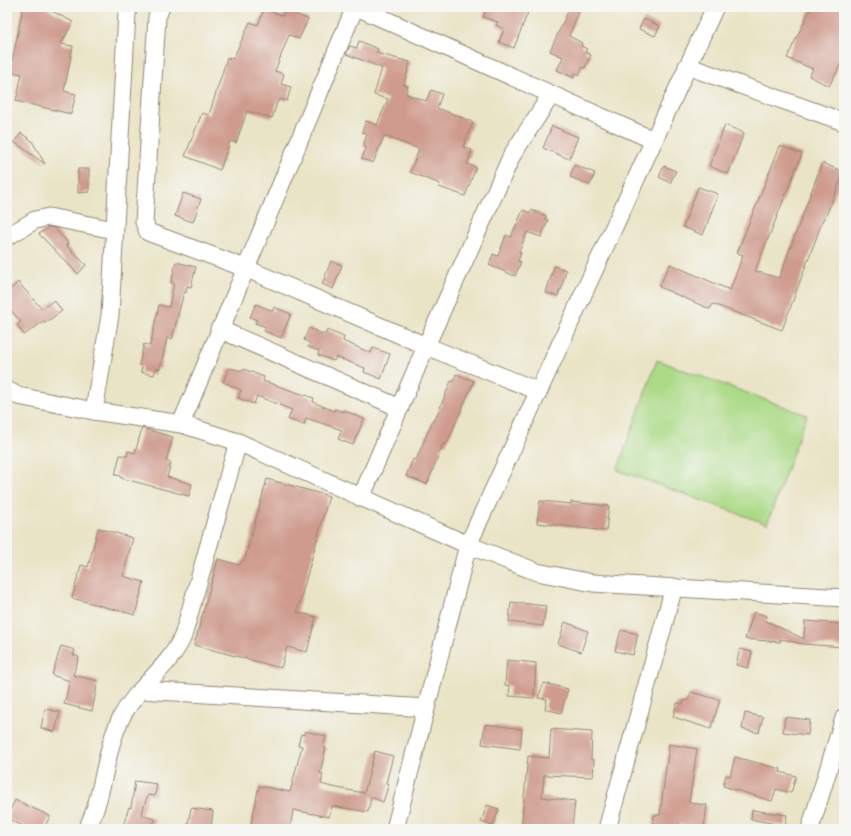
<svg xmlns="http://www.w3.org/2000/svg" width="851" height="836" font-family="'Patrick Hand',sans-serif">
<rect width="100%" height="100%" fill="#f6f6f2"/>
<filter id="ink" filterUnits="userSpaceOnUse"><feTurbulence type="fractalNoise" baseFrequency=".025" numOctaves="2"/><feDisplacementMap in="SourceGraphic" scale="8" xChannelSelector="R" yChannelSelector="G"/><feConvolveMatrix kernelMatrix="1 2 1 2 8 2 1 2 1" color-interpolation-filters="sRGB"/></filter>
<filter id="wash" filterUnits="userSpaceOnUse"><feTurbulence type="fractalNoise" baseFrequency=".012" numOctaves="4" result="noise"/><feDisplacementMap in="SourceGraphic" scale="16" xChannelSelector="R" yChannelSelector="G"/><feGaussianBlur stdDeviation="0.9" result="paint"/><feColorMatrix in="noise" values="0 0 0 0 0 0 0 0 0 0 0 0 0 0 0 0 0 1.4 0 .05"/><feComposite in="paint" operator="in"/></filter>
<g filter="url(#wash)">
<rect width="100%" height="100%" fill="#eae4c7"/>
<path fill="#acda87" stroke="#748252" d="M657 360 807 415 767 524 617 470Z"/>
<g id="blocks">
<g fill="#cf9b8e">
<path d="M23 7H44L73 22 61 44 73 46 64 91 76 94 71 114 16 101 22 74 10 72Z"/>
<path d="M487 7H530L514 48 499 42 504 29 496 25 498 22 483 17Z"/>
<path d="M570 7H581L569 36 582 43 581 46 587 49 585 52 591 55 585 68 583 67 579 75 575 73 574 78 557 70 563 57 550 51Z"/>
<path d="M811 7H844V58L829 86 809 76 813 69 787 58Z"/>
<path d="M264 9 283 16 285 10 308 19 299 39 289 35 275 71 284 74 281 84 291 87 287 101 281 99 280 101 278 100 272 118 247 111 236 143 230 141 220 170 185 156 202 113 209 115 227 58 233 59 250 22 258 25Z"/>
<path d="M644 19 660 26 655 36 639 29Z"/>
<path d="M359 41 378 49 376 53 410 62 404 85 408 86 406 94 426 101 431 90 442 94 437 108 473 122 463 147 472 150 467 164 476 167 465 196 439 187 440 184 410 172 419 149 384 136 373 163 362 159 366 147 363 146 367 134 362 132 366 121 377 125 388 99 374 95 382 68 346 54 350 46 357 48Z"/>
<path d="M725 125 744 133 728 174 709 166Z"/>
<path d="M552 126 578 137 569 159 543 148Z"/>
<path d="M21 133 32 141 45 164 14 142Z"/>
<path d="M780 146 802 154 755 271 779 278 822 163 844 172 825 218 824 217 782 330 713 304 710 309 659 287 670 264 730 290 743 255 737 253Z"/>
<path d="M574 165 595 173 590 185 570 177Z"/>
<path d="M664 166 676 171 670 183 659 177Z"/>
<path d="M78 169H89V192L78 193Z"/>
<path d="M698 187 718 194 703 235 683 227Z"/>
<path d="M183 193 201 199 193 222 175 216Z"/>
<path d="M523 210 530 213 531 210 546 216 545 219 548 220 541 237 527 232 519 252 521 253 518 261 521 262 515 276 489 265 493 254 498 256 506 235 511 237Z"/>
<path d="M49 227 54 228 68 243 66 245 86 265 78 274 39 234Z"/>
<path d="M331 261 342 265 333 289 322 284Z"/>
<path d="M176 262 196 267 191 287 187 286 186 293 184 292 172 339 167 338 160 369 156 368 154 375 141 372 142 366 139 365 144 344 150 346 159 305 169 307 174 283H171Z"/>
<path d="M554 266 566 270 561 290 560 289 558 296 546 293Z"/>
<path d="M18 282 42 309 54 300 62 311 45 323 44 321 24 335 17 325 21 322 7 306V292Z"/>
<path d="M256 304 273 311 274 307 291 314 281 338 264 331 266 327 255 323 257 320 250 317Z"/>
<path d="M309 328 325 335 327 330 344 337 343 341 371 353 373 348 390 354 381 379 364 372 365 368 336 357 334 361 318 355 319 351 308 347 310 343 304 340Z"/>
<path d="M229 368 243 371 244 369 264 377 263 381 314 398 313 402 334 411 335 409 343 412V410L364 419 353 445 338 439 342 430 306 418 304 425 288 419 292 410 257 396 254 404 238 398 241 390 223 382Z"/>
<path d="M456 374 474 381 446 445 443 444 427 484 406 476 413 459 416 460 433 420H435L451 381 453 382Z"/>
<path d="M142 428 173 437 166 461 171 463 167 477 192 484 189 496 121 478V476L115 475 120 455 127 456 128 451 135 453Z"/>
<path d="M267 479 329 496 297 612 316 617 307 652 287 647 281 668 194 645 218 559 239 565 245 558Z"/>
<path d="M540 501 571 504V502L609 506 606 531 537 523Z"/>
<path d="M98 528 133 538 123 576 144 582 135 615 72 598 81 565 88 567Z"/>
<path d="M511 602 546 606 543 626 509 622Z"/>
<path d="M754 612 767 616 766 621 804 639 805 621 844 624V647L803 644 781 639 780 642 745 639Z"/>
<path d="M565 622 588 631 581 652 558 644Z"/>
<path d="M621 630 638 634 633 655 615 651Z"/>
<path d="M61 646 75 650 73 655 79 657 73 675 98 681 92 711 64 704 70 681 52 675Z"/>
<path d="M740 649 752 652 748 668 736 665Z"/>
<path d="M507 660 536 663 534 698 509 696 510 686 505 685Z"/>
<path d="M544 683 568 689 561 713 545 709 547 699 538 698Z"/>
<path d="M691 692 720 700 711 729 673 717 677 703 683 704 684 700 688 701Z"/>
<path d="M45 709 60 712 55 732 41 728Z"/>
<path d="M745 713 763 717 759 733 742 729Z"/>
<path d="M785 717 810 720 808 735 783 732Z"/>
<path d="M485 724 522 729 520 749 482 744Z"/>
<path d="M551 729 592 732 591 760H594L593 777 544 775 542 797 575 801 572 829H521L528 756 549 758Z"/>
<path d="M305 731 326 736 323 747 326 748 320 773 323 774 321 784 332 787 364 793 375 751 393 756 386 783 389 784 383 802 371 797 368 812 332 806 329 817 293 810 290 829H250L259 786 290 792 302 746 298 745 301 734 304 735Z"/>
<path d="M669 744 697 749 689 803 707 805 704 828 678 824 677 829H653L654 815H660Z"/>
<path d="M735 757 781 769 780 772 796 776 791 793 776 789 772 801 723 786 726 775 730 776Z"/>
<path d="M135 781 157 784 155 796 148 795 141 815 155 819 152 829H122L129 807 131 808Z"/>
<path d="M15 800 50 816 44 829H29L7 818Z"/>
<path d="M487 805 499 809 493 826 481 822Z"/>
<path d="M191 808 213 811 211 829H187Z"/>
<path d="M752 810 787 815 785 826 751 819Z"/>
</g>
</g>
</g>
<g filter="url(#ink)">
<use href="#blocks" fill-opacity="0" stroke="#928772" stroke-width="1"/>
<g fill="none" stroke-linecap="round" stroke-linejoin="round">
<defs>
<g id="minor">
<path d="M161 7 157 17 144 222 148 232 245 268 426 346 538 391"/>
<path d="M357 7 653 140"/>
<path d="M687 66 844 122"/>
<path d="M7 237 35 220 49 217 114 230"/>
<path d="M219 329 400 408"/>
<path d="M7 390 18 396 94 411 181 424 238 442 468 545 537 572 593 583 844 598"/>
<path d="M94 411 110 315 127 13 129 7"/>
<path d="M181 424 355 7"/>
<path d="M361 498 426 346 512 155 551 95"/>
<path d="M142 690 426 708"/>
<path d="M87 829C105 793 104 750 122 716 138 686 169 668 183 636L238 442"/>
<path d="M395 829 468 545 715 7"/>
<path d="M607 829 674 587"/>
<path d="M810 829 844 718"/>
</g>
</defs>
<use href="#minor" stroke="#928772" stroke-width="19"/>
<use href="#minor" stroke="#fff" stroke-width="17"/>
</g>
</g>
<rect width="851" height="836" fill="none" stroke="#f6f6f2" stroke-width="24"/>
</svg>
